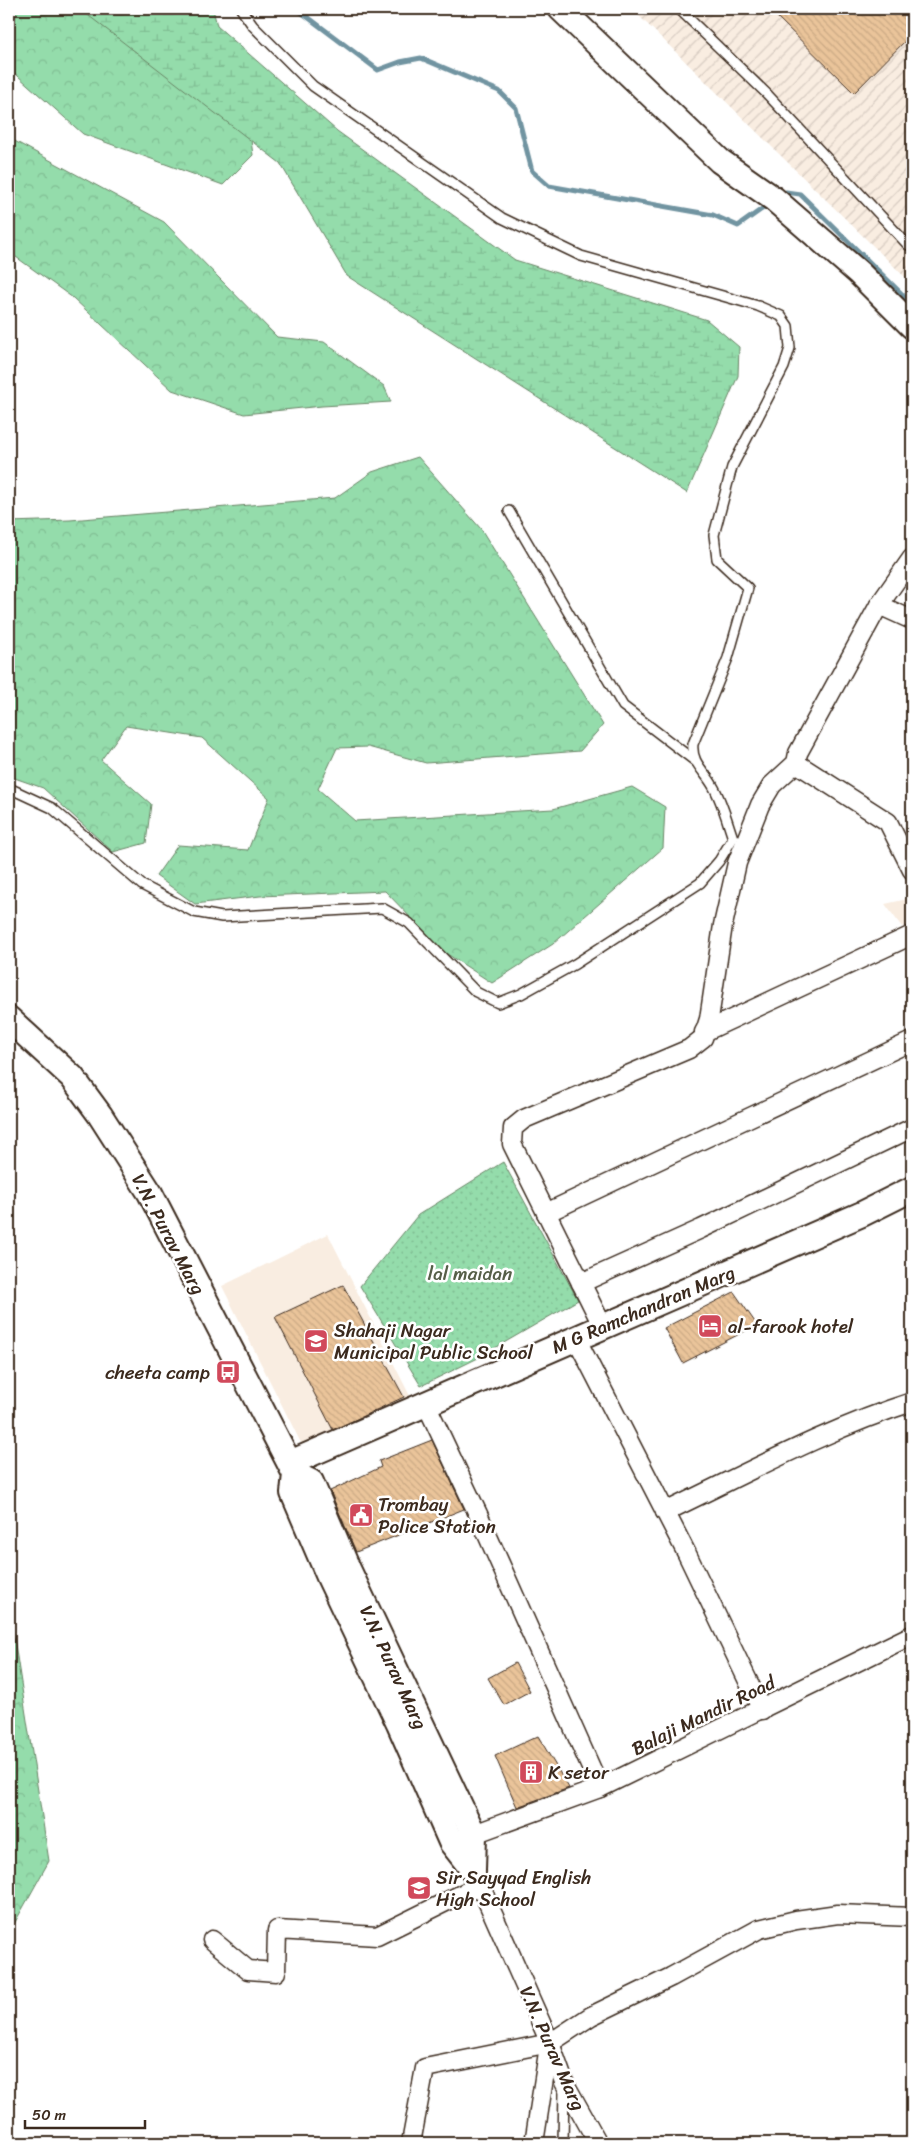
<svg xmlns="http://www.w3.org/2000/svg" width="921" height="2152" font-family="Sriracha,sans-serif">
<defs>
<pattern id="industrial-furrows" width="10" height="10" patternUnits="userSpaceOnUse" patternTransform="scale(1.25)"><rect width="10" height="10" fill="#f9ede1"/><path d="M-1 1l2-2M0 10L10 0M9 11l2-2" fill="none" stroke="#d6cbc1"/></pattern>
<pattern id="grass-dots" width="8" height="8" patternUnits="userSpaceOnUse" patternTransform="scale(1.25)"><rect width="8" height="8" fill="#94dcab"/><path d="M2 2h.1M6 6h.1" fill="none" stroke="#80bd93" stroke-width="1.8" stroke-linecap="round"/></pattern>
<pattern id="forest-crowns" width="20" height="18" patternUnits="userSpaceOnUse" patternTransform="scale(1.25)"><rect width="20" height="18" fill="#94dcab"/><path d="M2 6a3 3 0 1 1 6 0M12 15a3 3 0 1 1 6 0" fill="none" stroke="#80bd93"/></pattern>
<pattern id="wetland-marsh" width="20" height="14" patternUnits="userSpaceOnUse" patternTransform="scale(1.25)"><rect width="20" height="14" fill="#94dcab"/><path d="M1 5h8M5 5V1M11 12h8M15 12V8" fill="none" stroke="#80bd93"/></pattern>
<pattern id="building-back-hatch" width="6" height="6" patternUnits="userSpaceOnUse" patternTransform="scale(1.25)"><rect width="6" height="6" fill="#eac49a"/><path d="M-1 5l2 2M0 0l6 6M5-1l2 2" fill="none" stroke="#caa984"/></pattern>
</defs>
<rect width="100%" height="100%" fill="#fff"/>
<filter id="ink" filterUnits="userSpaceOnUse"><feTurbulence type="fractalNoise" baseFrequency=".02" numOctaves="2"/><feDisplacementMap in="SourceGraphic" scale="10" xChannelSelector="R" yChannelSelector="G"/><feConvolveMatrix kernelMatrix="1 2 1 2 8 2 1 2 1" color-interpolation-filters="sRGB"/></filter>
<g filter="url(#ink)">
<g fill="#f9ede1">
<path d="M912 898V922L902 927 885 904Z"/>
<path d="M328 1234 410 1396 304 1449 222 1286Z"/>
</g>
<path fill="url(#industrial-furrows)" d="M632 9H912V284L776 151Z"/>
<path fill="url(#grass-dots)" stroke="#688364" d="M503 1162 578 1300 476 1359 421 1386 360 1286 418 1215Z"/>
<g fill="url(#forest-crowns)" stroke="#688364">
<path d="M9 9H183L248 118 253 155 223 185 83 134 9 68Z"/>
<path d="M9 138 164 222 277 337 324 342 384 386 391 402 322 406 244 414 172 390 73 298 9 252Z"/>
<path d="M418 457 481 529 603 725 580 751 426 763 368 747 337 748 318 789 355 821 553 809 632 787 665 807 663 848 553 944 492 983 444 952 385 891 260 896 195 904 156 876 178 845 248 850 269 798 202 738 126 726 101 760 151 804 146 843 113 852 43 788 9 776V522L70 520 335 498 372 472Z"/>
<path d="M9 1606 49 1861 9 1933Z"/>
</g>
<path fill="url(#wetland-marsh)" stroke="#688364" d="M80 9H213L217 26 337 131 515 260 707 320 739 347 738 376 687 493 347 276 280 163Z"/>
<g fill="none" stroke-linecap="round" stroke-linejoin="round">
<g stroke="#7194a1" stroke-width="5">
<path d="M297 9 378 70 400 62 421 58 499 91 516 108 532 171 549 186 713 215 738 226 769 204"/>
<path d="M780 197 786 192 800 194 912 304"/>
</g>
</g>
<g fill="url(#building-back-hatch)" stroke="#3b2a1e">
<path d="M769 9H912V34L854 93Z"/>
<path d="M343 1285 404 1397 333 1430 275 1317Z"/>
<path d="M734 1292 757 1325 683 1363 664 1328Z"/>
<path d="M432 1440 464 1509 356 1552 330 1491 381 1467 379 1461Z"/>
<path d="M515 1663 530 1691 504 1705 488 1678Z"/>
<path d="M538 1736 569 1788 517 1807 495 1756Z"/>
</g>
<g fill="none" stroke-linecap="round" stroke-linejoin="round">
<defs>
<g id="lane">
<path d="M679 9 767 94 908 245 912 246"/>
<path d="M509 511 623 706 695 761"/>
<path d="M9 788 52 808 142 885 194 912 222 917 382 908 409 923 476 992 498 1003 521 994 575 964 700 883 719 861 733 838C727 821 722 801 713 786 705 771 691 763 693 744L728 658 748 588 717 559 714 535 732 467 784 367 790 348 788 326 781 316 758 306 581 256 502 218 313 86 253 26 241 9"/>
<path d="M563 2143 564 2088"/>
</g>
<g id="street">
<path d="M879 605 912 620"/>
<path d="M796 763 888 822 912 870"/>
<path d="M704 1032 912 935"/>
<path d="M546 1213 912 1041"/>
<path d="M581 1283 701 1229 912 1128"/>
<path d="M603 1327 512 1144 513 1128 524 1119 689 1049 703 1038 709 1019 723 925 737 863 760 805 772 785 796 763 798 753 879 605 912 558"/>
<path d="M576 1338 687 1554 762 1710"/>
<path d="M427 1406 478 1514 600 1788"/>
<path d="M665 1512C745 1474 827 1429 912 1402"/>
<path d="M463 1838 600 1788 912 1635"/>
<path d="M476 1876 550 2043 564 2082 598 2143"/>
<path d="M212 1940 248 1970 276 1972 277 1930 377 1936 480 1885"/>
<path d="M411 2143 425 2068 550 2043 591 2016 671 1977 759 1929 796 1920 838 1914 912 1917"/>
<path d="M534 2143 549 2046"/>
</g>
<g id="secondary">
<path d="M561 9 720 161 774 199 859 273 912 326"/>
<path d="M9 1019 72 1077 100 1115 150 1193 295 1474 293 1493 329 1577 399 1724 451 1842 473 1870"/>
<path d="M290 1463 862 1214 912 1189"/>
<path d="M295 1474 311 1482 348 1569 474 1835 473 1870"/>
</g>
</defs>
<use href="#lane" stroke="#3b2a1e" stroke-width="12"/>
<use href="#street" stroke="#3b2a1e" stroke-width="21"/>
<use href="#secondary" stroke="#3b2a1e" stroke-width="28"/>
<use href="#lane" stroke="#fff" stroke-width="9"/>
<use href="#street" stroke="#fff" stroke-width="18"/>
<use href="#secondary" stroke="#fff" stroke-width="24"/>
</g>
</g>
<defs>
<symbol id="hotel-square" viewBox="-11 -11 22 22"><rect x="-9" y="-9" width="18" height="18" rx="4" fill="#d1495b" stroke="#fff"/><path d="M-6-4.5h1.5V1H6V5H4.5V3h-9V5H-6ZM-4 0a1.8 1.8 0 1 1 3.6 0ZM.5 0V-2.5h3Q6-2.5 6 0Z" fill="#fff"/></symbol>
<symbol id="school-square" viewBox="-11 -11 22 22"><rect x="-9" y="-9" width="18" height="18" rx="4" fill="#d1495b" stroke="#fff"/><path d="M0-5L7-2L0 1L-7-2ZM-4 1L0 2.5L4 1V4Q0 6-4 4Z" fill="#fff"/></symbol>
<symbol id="bus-square" viewBox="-11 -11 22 22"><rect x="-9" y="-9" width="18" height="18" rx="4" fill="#d1495b" stroke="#fff"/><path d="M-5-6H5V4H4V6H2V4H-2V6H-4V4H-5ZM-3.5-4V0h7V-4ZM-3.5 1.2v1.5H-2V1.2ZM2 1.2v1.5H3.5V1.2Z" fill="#fff"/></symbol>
<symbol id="civic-square" viewBox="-11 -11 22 22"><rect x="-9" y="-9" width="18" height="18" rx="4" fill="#d1495b" stroke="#fff"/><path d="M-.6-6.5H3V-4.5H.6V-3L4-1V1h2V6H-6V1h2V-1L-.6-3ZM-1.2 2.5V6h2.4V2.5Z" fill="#fff"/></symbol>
<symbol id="building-square" viewBox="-11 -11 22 22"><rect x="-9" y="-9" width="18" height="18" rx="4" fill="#d1495b" stroke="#fff"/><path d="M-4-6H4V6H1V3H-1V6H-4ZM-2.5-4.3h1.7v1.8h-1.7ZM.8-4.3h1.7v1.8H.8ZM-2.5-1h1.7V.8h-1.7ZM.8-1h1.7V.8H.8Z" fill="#fff"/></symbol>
</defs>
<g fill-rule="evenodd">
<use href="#hotel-square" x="696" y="1312" width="28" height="28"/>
<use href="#school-square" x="302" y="1327" width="28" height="28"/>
<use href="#bus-square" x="214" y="1358" width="28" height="28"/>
<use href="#civic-square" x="347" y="1501" width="28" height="28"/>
<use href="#building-square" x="517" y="1758" width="28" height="28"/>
<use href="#school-square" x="405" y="1874" width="28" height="28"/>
</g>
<g text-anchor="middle" stroke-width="5" stroke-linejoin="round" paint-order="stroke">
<g font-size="19" fill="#3b2a1e" stroke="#fff">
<text transform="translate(169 1234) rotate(62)" y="7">V.N. Purav Marg</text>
<text transform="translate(643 1309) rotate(-23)" y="7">M G Ramchandran Marg</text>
<text transform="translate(394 1667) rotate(65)" y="7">V.N. Purav Marg</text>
<text transform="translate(703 1715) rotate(-26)" y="7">Balaji Mandir Road</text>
<text transform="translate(553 2048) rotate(66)" y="7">V.N. Purav Marg</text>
</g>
<g font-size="19" fill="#565f48" stroke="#fff">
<text x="470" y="1280">lal maidan</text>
</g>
<g font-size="19" fill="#3b2a1e" stroke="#fff" text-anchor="start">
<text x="728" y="1333">al-farook hotel</text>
<text x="334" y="1337">Shahaji Nagar<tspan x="334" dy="22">Municipal Public School</tspan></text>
<text x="210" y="1379" text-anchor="end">cheeta camp</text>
<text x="378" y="1511">Trombay<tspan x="378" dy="22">Police Station</tspan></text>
<text x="548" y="1779">K setor</text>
<text x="436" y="1884">Sir Sayyad English<tspan x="436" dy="22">High School</tspan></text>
</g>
</g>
<rect width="921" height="2152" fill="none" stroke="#fff" stroke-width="30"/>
<rect x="15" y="15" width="891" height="2122" fill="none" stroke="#3b2a1e" stroke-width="2" filter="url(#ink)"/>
<path d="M25 2120v8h120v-8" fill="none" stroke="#3b2a1e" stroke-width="2.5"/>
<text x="32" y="2120" font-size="15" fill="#3b2a1e" stroke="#ffffff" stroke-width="4" paint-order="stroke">50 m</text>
</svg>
